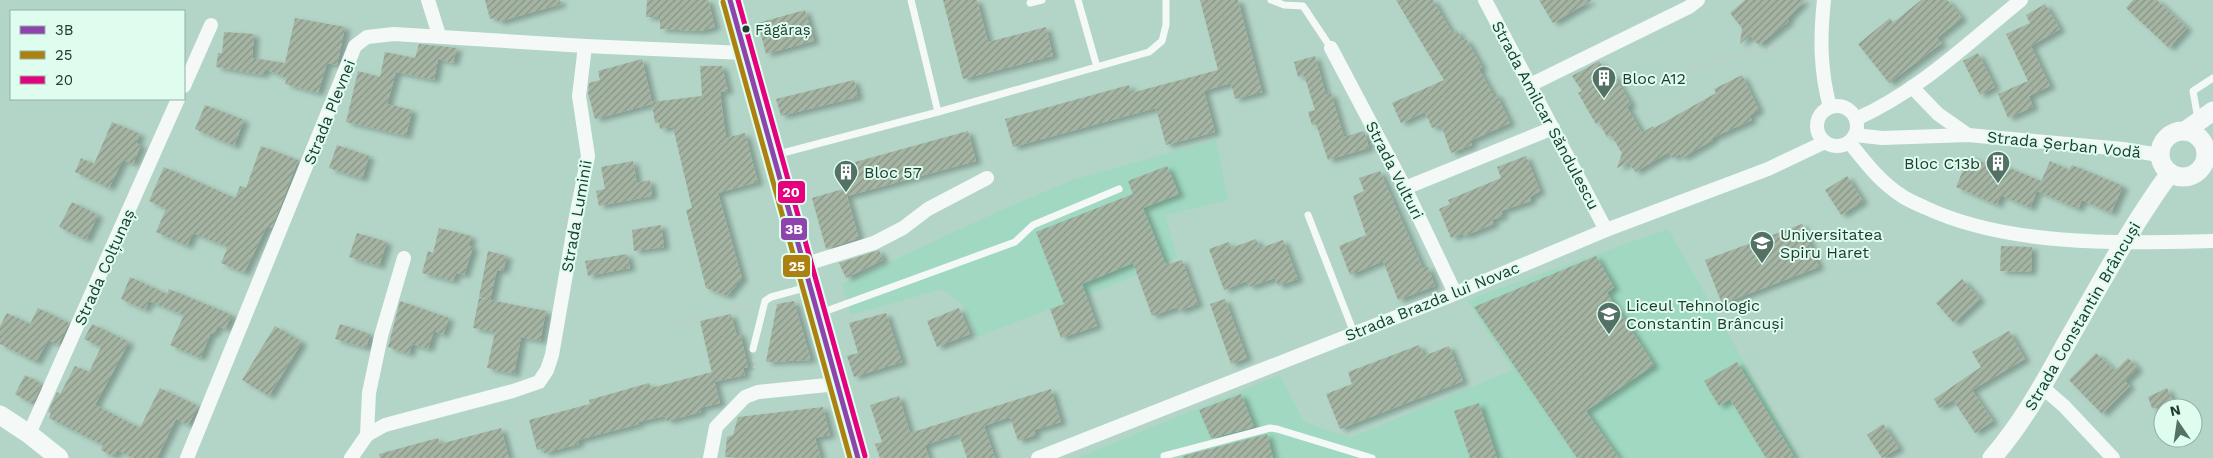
<svg xmlns="http://www.w3.org/2000/svg" width="2213" height="458" font-family="'Work Sans',sans-serif">
<defs>
<pattern id="building-hatch" width="6" height="6" patternUnits="userSpaceOnUse" patternTransform="scale(1.25)"><rect width="6" height="6" fill="#a5b4a3"/><path d="M-1 1l2-2M0 6l6-6M5 7l2-2" fill="none" stroke="#869485"/></pattern>
<filter id="shadow"><feDropShadow dx="5.5" dy="3" stdDeviation="2.5" flood-color="#0004"/></filter>
</defs>
<rect width="100%" height="100%" fill="#b3d5c7"/>
<g fill="#a0d8c1">
<path d="M1216 140 1228 200 1165 215 1177 258 1113 285 977 337 963 305 942 289 851 315 842 284 1006 208 1072 180Z"/>
<path d="M1668 229 1799 458H1077L1280 375 1304 422 1350 438 1513 370 1467 300Z"/>
</g>
<g fill="url(#building-hatch)" filter="url(#shadow)">
<path d="M485 0H560L561 4 498 22 496 17 490 19Z"/>
<path d="M647 0H708L715 27 701 31 660 29V17H646Z"/>
<path d="M943 0H977L988 42 1046 27 1053 56 963 79Z"/>
<path d="M1200 0H1238L1262 92 1235 99 1231 83 1204 91 1215 132 1166 145 1156 108 1013 147 1005 119 1129 85 1131 93 1218 70Z"/>
<path d="M1396 0H1433L1452 33 1457 30 1462 41 1466 39 1482 67 1479 69 1493 95 1496 93 1510 123 1470 141 1472 145 1451 153 1441 125 1432 128 1425 112 1401 123 1392 103 1444 80Z"/>
<path d="M1539 0H1592L1553 23Z"/>
<path d="M1745 0H1805L1787 19 1789 21 1759 45 1750 36 1740 44 1742 28 1730 13Z"/>
<path d="M1921 0H1947L1962 18 1937 38 1942 43 1889 83 1858 44 1890 18 1893 23Z"/>
<path d="M2133 0H2157L2187 28 2169 48 2126 8Z"/>
<path d="M2045 4 2060 29 2031 46 2050 86 2029 96 2033 107 2008 118 1998 94 2028 81 2006 34 2030 23 2026 15Z"/>
<path d="M805 10 814 41 766 54 758 23Z"/>
<path d="M295 18 345 27 337 65 327 63 318 93 285 84 287 78 265 69 263 75 216 67 218 53H222L224 32 254 34 252 58 285 63Z"/>
<path d="M419 44 457 48 453 63 438 59 434 80 396 72 387 104 412 110 406 136 346 122 358 71 380 77 385 52 415 58Z"/>
<path d="M1978 53 1995 87 1980 95 1963 61Z"/>
<path d="M1315 56 1326 95 1331 93 1344 137 1364 131 1369 148 1328 160 1316 124 1312 125 1308 112 1315 110 1304 75 1298 77 1294 62Z"/>
<path d="M642 59 652 102 702 96 700 66H722L728 91 720 92 726 138 745 133 758 182 718 193 742 278 727 296 706 288 686 210 692 208 673 127 660 129 659 122 655 123 652 104 595 119 588 93 589 83 600 80 598 71Z"/>
<path d="M1599 61 1609 76 1613 74 1631 104 1627 107 1642 133 1653 126 1654 128 1716 93 1714 89 1742 75 1759 110 1749 116 1752 120 1712 138 1713 140 1682 158 1680 154 1672 158 1669 152 1635 172 1629 162 1617 168 1622 153 1611 135 1607 137 1599 122 1596 124 1578 93 1582 91 1572 76Z"/>
<path d="M854 80 858 97 781 116 776 99Z"/>
<path d="M205 105 244 120 234 146 195 129Z"/>
<path d="M112 122 140 134 136 143 141 145 133 164 123 160 109 188 75 172 81 158 94 164Z"/>
<path d="M968 131 976 161 847 196 859 238 826 249 812 198 843 189 837 167Z"/>
<path d="M337 145 369 156 362 179 329 168Z"/>
<path d="M261 146 298 160 272 228 267 226 244 273 221 263 228 247 193 233 187 246 156 232 166 209 149 201 164 167 235 198 240 186 246 188Z"/>
<path d="M1526 156 1540 191 1530 197 1531 201 1501 211 1503 216 1492 220 1494 224 1464 236 1463 233 1451 238 1439 209 1450 204 1448 200 1501 178 1497 167Z"/>
<path d="M1969 156 1988 165 1990 160 2041 181 2030 208 2001 195 1997 205 1956 187Z"/>
<path d="M633 161 637 183 650 180 652 196 599 206 596 191 605 189 601 167Z"/>
<path d="M2050 161 2069 170 2072 165 2123 186 2111 213 2082 200 2078 209 2037 191Z"/>
<path d="M1167 166 1179 194 1143 208 1166 265 1182 260 1198 304 1179 311 1178 307 1152 316 1133 263 1082 284 1097 326 1061 338 1050 309 1064 304 1036 232 1133 194 1128 181Z"/>
<path d="M1380 171 1423 269 1428 267 1435 286 1398 300 1383 261 1350 275 1339 246 1366 235 1353 196 1364 191 1359 178Z"/>
<path d="M1847 176 1863 201 1841 215 1825 190Z"/>
<path d="M72 202 98 215 86 240 59 227Z"/>
<path d="M1802 224 1819 267 1722 304 1705 260Z"/>
<path d="M661 225 664 247 634 251 632 230Z"/>
<path d="M439 228 471 236 469 246 473 247 464 275 456 273 453 281 422 273 428 251 433 253Z"/>
<path d="M357 233 387 242 379 266 349 257Z"/>
<path d="M1256 239 1260 248 1283 240 1298 279 1278 286 1275 278 1249 287 1247 281 1224 290 1209 249 1229 242 1231 248Z"/>
<path d="M2001 246 2032 247 2031 272 2000 271Z"/>
<path d="M879 250 883 260 846 278 839 263Z"/>
<path d="M488 251 507 256 503 271 497 270 490 300 479 297Z"/>
<path d="M627 254 630 268 588 276 585 261Z"/>
<path d="M1596 256 1614 287 1607 293 1654 365 1586 411 1619 458H1577L1474 307Z"/>
<path d="M130 277 167 294 169 289 232 315 225 329 218 326 214 334 211 333 200 358 170 345 184 315 149 301 145 310 121 299Z"/>
<path d="M1962 279 1980 299 1954 323 1936 303Z"/>
<path d="M479 298 546 311 540 341 521 337 514 374 487 368 495 332 473 328Z"/>
<path d="M1225 299 1247 358 1231 364 1210 304Z"/>
<path d="M400 301 449 318 443 335 434 331 428 349 412 344 409 354 388 347Z"/>
<path d="M794 301 811 360 766 362 777 304Z"/>
<path d="M38 308 69 323 58 345 48 340 36 362 0 344V326L7 313 30 324Z"/>
<path d="M959 308 970 334 937 347 927 321Z"/>
<path d="M886 313 902 362 854 377 847 356 858 353 849 323Z"/>
<path d="M731 314 736 333H740L748 367 743 368 745 375 714 382 700 321Z"/>
<path d="M92 324 129 342 95 405 140 428 160 388 198 406 188 425 176 419 157 458H134L117 450 114 457 101 450 103 445 49 418 51 413 48 412 57 392 60 394 75 366 89 372 101 347 84 339Z"/>
<path d="M340 324 370 334 366 348 335 339Z"/>
<path d="M275 326 302 342 269 396 242 380Z"/>
<path d="M2009 331 2025 359 1972 390 1993 421 1975 433 1953 400 1939 408 1934 399 1981 367 1972 352Z"/>
<path d="M1419 345 1424 356 1449 346 1463 381 1340 429 1326 394 1352 384 1348 372Z"/>
<path d="M2096 353 2115 371 2128 358 2138 368 2125 381 2130 386 2102 414 2069 380Z"/>
<path d="M1737 362 1795 458H1766L1730 399 1719 406 1704 381Z"/>
<path d="M712 372 720 403 700 408 701 412 667 421 665 416 638 422 639 424 578 440 579 444 544 453 543 448 537 450 529 420 590 404 589 400 649 383 651 388Z"/>
<path d="M25 375 42 384 33 404 15 394Z"/>
<path d="M2167 388 2176 408H2152L2148 397Z"/>
<path d="M1051 389 1061 422 1034 430 1036 435 1018 441 1010 417 984 426 995 458H967L959 434 925 445 929 458H880L875 444 882 442 870 405 899 396 910 433Z"/>
<path d="M1241 394 1254 427 1211 438 1199 410Z"/>
<path d="M1479 403 1497 458H1470L1454 411Z"/>
<path d="M823 407 830 435 815 438 821 458 725 457 727 437 733 435 738 417Z"/>
<path d="M1883 424 1899 448 1882 458 1867 435Z"/>
<path d="M501 428 509 458H380L379 454 438 438 440 444Z"/>
<path d="M1267 434 1273 458H1183V456Z"/>
</g>
<g fill="none" stroke-linecap="round" stroke-linejoin="round">
<g stroke="#c2ccc8" stroke-width="3" stroke-dasharray="2.5 4" stroke-linecap="butt">
<path d="M1674 73 1792 43 1806 47"/>
<path d="M663 328 752 304"/>
<path d="M754 359 756 378"/>
<path d="M516 404 530 458"/>
</g>
<g stroke="#f4f9f7" stroke-width="7">
<path d="M911 0 938 112"/>
<path d="M1078 0 1097 67"/>
<path d="M1271 0 1284 5 1303 6 1331 48"/>
<path d="M1030 3 1042 0"/>
<path d="M2198 119 2193 91 2213 78"/>
<path d="M775 155 938 112 1149 52 1162 41 1166 25V0"/>
<path d="M1308 215 1354 333"/>
<path d="M818 314 1015 242 1033 225 1119 189"/>
<path d="M753 349 765 301 771 297 808 287"/>
<path d="M1164 456 1270 428 1277 429 1372 458"/>
</g>
<g stroke="#f4f9f7" stroke-width="14">
<path d="M428 0 439 35"/>
<path d="M1485 0 1606 230"/>
<path d="M1824 0C1820 37 1820 71 1830 107"/>
<path d="M1331 48 1405 188 1455 293"/>
<path d="M1530 85 1689 7 1698 0"/>
<path d="M184 86 211 25"/>
<path d="M1912 87 1938 114 1968 135"/>
<circle cx="1837" cy="126" r="20"/>
<path d="M1856 119C1918 92 1969 42 2021 0"/>
<path d="M1855 135 1882 138 1968 135 2123 149 2159 155"/>
<path d="M1849 142C1865 162 1880 182 1902 196 1909 201 1918 204 1926 208 2010 247 2122 243 2213 241"/>
<path d="M1405 188 1553 128"/>
<path d="M803 265 874 243 903 228 928 209 987 178"/>
<path d="M2042 387 2064 406 2113 458"/>
<path d="M29 434 178 99"/>
<path d="M367 435 369 393 381 336 404 258"/>
<path d="M187 458 355 46 367 37 394 34 585 46 744 53"/>
<path d="M351 458 367 435 385 425 513 391 539 382 547 370 552 355 575 222 588 156 579 96 585 46"/>
<path d="M710 458 716 427 745 397 758 392 837 384"/>
<path d="M1038 458 1447 297 1606 230 1768 169 1825 142"/>
</g>
<g stroke="#f4f9f7" stroke-width="19">
<path d="M730 0 858 458"/>
<circle cx="2183" cy="154" r="23"/>
<path d="M2185 131 2213 111"/>
<path d="M0 415 29 434 59 458"/>
<path d="M1992 458C2021 425 2042 387 2063 349 2097 290 2129 229 2170 173"/>
</g>
<defs>
<path id="bus-1" d="M730 0 858 458"/>
<path id="bus-2" d="M723 2 850 458"/>
<path id="bus-3" d="M738 0 865 456"/>
</defs>
<use href="#bus-1" stroke="#defdef" stroke-width="9"/>
<use href="#bus-2" stroke="#defdef" stroke-width="9"/>
<use href="#bus-3" stroke="#defdef" stroke-width="9"/>
<use href="#bus-1" stroke="#8e44ad" stroke-width="5"/>
<use href="#bus-2" stroke="#ac8111" stroke-width="5"/>
<use href="#bus-3" stroke="#e5007d" stroke-width="5"/>
</g>
<defs>
<symbol id="building-pin" viewBox="-11 -11 22 30"><path d="M0 17L-7.5 6A9.5 9.5 0 1 1 7.5 6Z" fill="#547166" stroke="#defdef"/><path d="M-4-6H4V6H1V3H-1V6H-4ZM-2.5-4.3h1.7v1.8h-1.7ZM.8-4.3h1.7v1.8H.8ZM-2.5-1h1.7V.8h-1.7ZM.8-1h1.7V.8H.8Z" fill="#fff"/></symbol>
<symbol id="university-pin" viewBox="-11 -11 22 30"><path d="M0 17L-7.5 6A9.5 9.5 0 1 1 7.5 6Z" fill="#547166" stroke="#defdef"/><path d="M0-5L7-2L0 1L-7-2ZM-4 1L0 2.5L4 1V4Q0 6-4 4Z" fill="#fff"/></symbol>
<symbol id="school-pin" viewBox="-11 -11 22 30"><path d="M0 17L-7.5 6A9.5 9.5 0 1 1 7.5 6Z" fill="#547166" stroke="#defdef"/><path d="M0-5L7-2L0 1L-7-2ZM-4 1L0 2.5L4 1V4Q0 6-4 4Z" fill="#fff"/></symbol>
</defs>
<g fill-rule="evenodd">
<use href="#building-pin" x="1590" y="64" width="28" height="38"/>
<use href="#building-pin" x="1984" y="149" width="28" height="38"/>
<use href="#building-pin" x="832" y="158" width="28" height="38"/>
<use href="#university-pin" x="1748" y="229" width="28" height="38"/>
<use href="#school-pin" x="1595" y="300" width="28" height="38"/>
</g>
<circle fill="#213b31" stroke="#defdef" stroke-width="2" cx="746" cy="29" r="4.5"/>
<g text-anchor="middle" stroke-width="4" stroke-linejoin="round" paint-order="stroke">
<g font-size="15" fill="#213b31" stroke="#defdef" text-anchor="start">
<text x="755" y="35">Făgăraș</text>
</g>
<g font-size="16" fill="#213b31" stroke="#defdef" text-anchor="start">
<text x="1622" y="84">Bloc A12</text>
<text x="1980" y="169" text-anchor="end">Bloc C13b</text>
<text x="864" y="178">Bloc 57</text>
<text x="1780" y="240">Universitatea<tspan x="1780" dy="18">Spiru Haret</tspan></text>
<text x="1626" y="311">Liceul Tehnologic<tspan x="1626" dy="18">Constantin Brâncuși</tspan></text>
</g>
<g font-size="16" fill="#213b31" stroke="#defdef">
<text transform="translate(329 112) rotate(-68)" y="6">Strada Plevnei</text>
<text transform="translate(1546 115) rotate(62)" y="6">Strada Amilcar Săndulescu</text>
<text transform="translate(2064 144) rotate(6)" y="6">Strada Șerban Vodă</text>
<text transform="translate(1395 170) rotate(63)" y="6">Strada Vulturi</text>
<text transform="translate(576 216) rotate(-80)" y="6">Strada Luminii</text>
<text transform="translate(104 267) rotate(-66)" y="6">Strada Colțunaș</text>
<text transform="translate(1432 301) rotate(-22)" y="6">Strada Brazda lui Novac</text>
<text transform="translate(2082 316) rotate(-60)" y="6">Strada Constantin Brâncuși</text>
</g>
</g>
<g stroke="#defdef" stroke-width="2">
<rect x="777" y="180" width="29" height="24" rx="5" fill="#e5007d"/>
<rect x="780" y="217" width="28" height="24" rx="5" fill="#8e44ad"/>
<rect x="782" y="254" width="29" height="24" rx="5" fill="#ac8111"/>
</g>
<g font-size="14" text-anchor="middle" font-weight="bold" fill="#fff">
<text x="791" y="197">20</text>
<text x="794" y="234">3B</text>
<text x="797" y="271">25</text>
</g>
<rect x="10" y="10" width="175" height="90" fill="#defdef" stroke="#92afa3"/>
<rect x="20" y="26" width="25" height="8" fill="#8e44ad" stroke="#92afa3"/>
<text x="55" y="35" font-size="15" fill="#213b31">3B</text>
<rect x="20" y="51" width="25" height="8" fill="#ac8111" stroke="#92afa3"/>
<text x="55" y="60" font-size="15" fill="#213b31">25</text>
<rect x="20" y="76" width="25" height="8" fill="#e5007d" stroke="#92afa3"/>
<text x="55" y="85" font-size="15" fill="#213b31">20</text>
<g transform="translate(2178 423) rotate(347)"><circle r="24" fill="#defdef" stroke="#92afa3"/>
<path d="M0-4L9 19L0 12L-9 19Z" fill="#547166"/>
<text y="-8" font-size="14" font-weight="bold" text-anchor="middle" fill="#213b31">N</text>
</g>
</svg>
